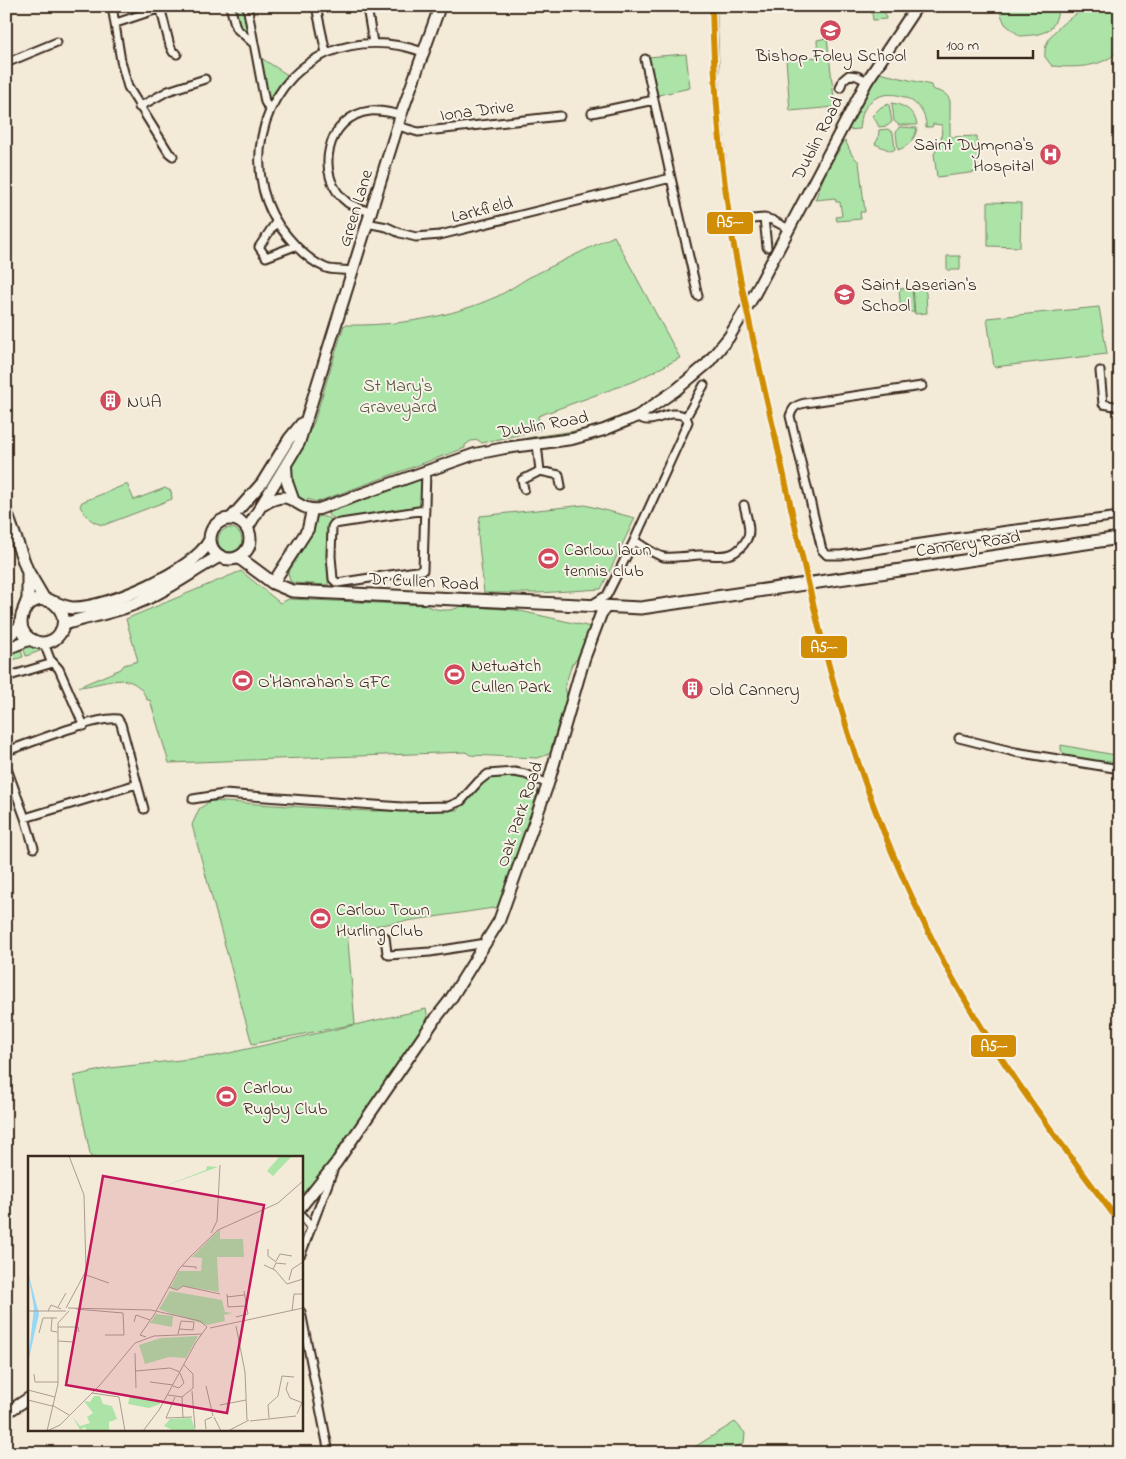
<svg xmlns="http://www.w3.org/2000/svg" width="1126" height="1459" font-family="'Indie Flower',sans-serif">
  <rect width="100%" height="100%" fill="#f4ead8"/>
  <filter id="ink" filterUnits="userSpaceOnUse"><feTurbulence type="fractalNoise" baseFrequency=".02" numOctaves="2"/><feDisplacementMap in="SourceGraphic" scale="10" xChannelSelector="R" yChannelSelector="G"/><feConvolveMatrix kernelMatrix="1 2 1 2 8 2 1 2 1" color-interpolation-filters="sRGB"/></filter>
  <g filter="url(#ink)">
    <path fill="#ace4a8" stroke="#748763" d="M232,6h12l5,28 -1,1 -9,-8z
      M871,6h13l2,13 -13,1z
      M1009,6h52c-4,7 -3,8 -6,15 -5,14 -22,14 -35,15l-15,-12 -5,-12z
      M1089,6h31v43c-16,19 -45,19 -68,17l-7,-9c-3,-24 27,-40 44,-51z
      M827,38l8,69 -45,4 -4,-52 32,-2 -1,-17z
      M686,54l4,34 -36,8 -7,-39z
      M258,56l33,21 -17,21 -7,-1z
      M879,73l52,12 1,4c8,3 15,3 18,12v36l27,-1 1,36 -41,5 -3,-23 7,-11 1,-18 -9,-1 -1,3h-6c1,-31 -47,-46 -62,-17 -3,6 -3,13 -4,19l-13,1z
      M892,103c13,2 23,9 25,22h-18l-5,-4z
      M889,104l3,18 -5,4 -8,1 -4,-8 -3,-3 9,-9z
      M899,127l18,1c-2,11 -8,18 -19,22l-2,-17z
      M888,129l5,4 2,16 -4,2 -16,-7 3,-5 1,-9z
      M845,140l7,15 7,7 6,50h-5l1,7 -24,2 -1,-4 6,-1 -2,-14h-4l-1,-4 -20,2 10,-26z
      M988,202l33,1 -1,44 -32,-1z
      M614,236l66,122 -43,22 -99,36 2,14 -58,13 -4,-3 -7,1 -6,4v3l-148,54 -9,-3 -2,3 -9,-4 -7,-12 1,-21 9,-14 14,-29 30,-97c52,1 106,-7 154,-29 10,-5 20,-12 30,-18 28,-14 57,-28 86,-42z
      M947,256h13v14h-13z
      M913,287h10l3,6 1,20 -12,1z
      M912,288l2,24h-13l-2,-23z
      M1099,307l8,47 -113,13 -7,-49z
      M595,428l-18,6 -90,13 45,-10z
      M418,479l5,2 -3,26 -2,1 -79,13 -11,-6v-2z
      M127,484l7,16 31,-12 6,3 1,8 -68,26c-11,-1 -19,-9 -24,-19l2,-4z
      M585,505l50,13 -34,71 -63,4h-54l-6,-58 2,-19z
      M321,516l10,3 -3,66 -34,-2 -4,-2 -2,-8 25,-41 3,-14z
      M218 540a12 12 0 1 1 24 0a12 12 0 1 1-24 0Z
      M241,571l39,32 9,-4 136,6c10,5 26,8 36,1l55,4 75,17 -12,30 -7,7 -7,22 2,10 -16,52 2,1 -1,3 -8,4 -7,2 -67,-3 -4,-3 -297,11 -19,-63h-3c-13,-34 -44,-14 -69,-13l43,-18 3,-4 14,-4 -12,-42z
      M33,645l6,3 1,3 -14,5 -3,-10z
      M20,647l3,10 -17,5v-8z
      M1061,745l54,10 -3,8 -4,1 -41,-7 -6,-7z
      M489,777h30l16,5 3,9 -38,116 -153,23 8,94 -103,20 -60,-219 7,-16 11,-8 158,10 90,-1z
      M426,1009l2,10 -90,136 -37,46v-43h-210l-17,-82 36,-8 106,-12z
      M735,1422l10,11 -1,10 -15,7v3h-44z"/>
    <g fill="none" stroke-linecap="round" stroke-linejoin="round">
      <defs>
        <path id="street" d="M112,6l9,55 7,26 41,66 4,3
          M160,6l10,40 3,6 4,2
          M230,6l6,22 18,16
          M247,6l18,96 5,8
          M316,6l10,47
          M369,6l-1,7 5,30
          M116,23l45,-15
          M645,59l26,119 27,118
          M6,63l51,-21
          M840,88l3,-8 6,-5 8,1 10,5
          M139,107l29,-16 37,-12
          M592,113l62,-13
          M398,126l20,6 142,-16
          M370,212c-7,-3 -15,-5 -22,-9 -35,-26 -22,-87 22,-92 11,-1 21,2 31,4
          M741,220l23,-2
          M276,222l-17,25 7,10 29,-11
          M366,223l21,4 13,6 16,4 24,-2 231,-57
          M767,247l-3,-29 8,2 17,9
          M352,271c-8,-2 -19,0 -26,-3 -15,-6 -28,-19 -38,-31 -50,-56 -32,-153 39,-184 31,-13 65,-12 96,-1
          M1100,371l3,33 17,3
          M922,386l-117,17c-9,2 -12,4 -15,13l32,134 5,5h14l167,-25 112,-14
          M686,417l18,-32
          M537,444l3,27
          M524,489l-2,-9 18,-9 19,4 2,11
          M425,510l-91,14 -2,3 -1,29 2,23 4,4 86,-13 3,-99
          M634,541c9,4 20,14 30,16 11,1 24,-1 35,-2 19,-1 35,7 48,-16 5,-8 -1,-24 -3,-34
          M591,605l16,-10 27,-54 54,-119 -2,-5c-19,-11 -33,12 -48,-1
          M44,643l6,16 9,10 25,57
          M6,677l47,-14
          M959,738l56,14 105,17
          M10,750c23,-8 87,-34 108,-31l3,5 23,85
          M6,766l19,52 9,30
          M193,799l31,-5 178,13 47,-1 12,-5 18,-20 9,-7 26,-2 11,2 23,10
          M25,818l112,-34
          M385,937l2,16 2,2 41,-3 56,-9
          M301,1215l10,12
          M301,1254l32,-83
          M301,1312l28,141"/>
        <path id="secondary" d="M286,466l1,16 6,17
          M263,505c32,-20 30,7 56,4l156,-55 30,-6 67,-9 32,-9 34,-14 38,-26 31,-26 22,-27 24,-40 114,-216 50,-75
          M231,518l31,-35 27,-44 13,-16
          M247,529l52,-86 102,-328 39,-109
          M273,583l35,-54 4,-19
          M6,639l15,-14
          M6,649l25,-10
          M436,1018l14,-18 49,-79 49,-137 36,-125 17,-45 5,-7
          M301,1207l35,-44 97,-141
          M6,1413l23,-15"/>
        <path id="primary" d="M6,512l21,58 17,29
          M210 539a20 20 0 1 1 40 0a20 20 0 1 1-40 0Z
          M238,557l35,26 19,8 349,17 479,-70
          M54,603c23,19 0,51 -24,36 -15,-10 -10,-34 7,-39 13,-3 24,8 37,8 34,0 120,-37 136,-68
          M24,609l4,-10v-28
          M64,624c25,-8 51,-11 75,-22 29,-12 53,-31 81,-46"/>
      </defs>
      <use href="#street" stroke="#3b2a1e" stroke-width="11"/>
      <use href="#secondary" stroke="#3b2a1e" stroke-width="14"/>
      <use href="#primary" stroke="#3b2a1e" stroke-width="15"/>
      <use href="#street" stroke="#f7f3e8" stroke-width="7"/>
      <use href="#secondary" stroke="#f7f3e8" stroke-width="10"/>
      <use href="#primary" stroke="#f7f3e8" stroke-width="11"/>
      <defs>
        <path id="rail" d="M715,6l4,95 8,83 14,98"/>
      </defs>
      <use href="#rail" stroke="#3b2a1e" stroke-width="4"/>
      <use href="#rail" stroke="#f7f3e8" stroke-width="2" stroke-dasharray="5.5" stroke-linecap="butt"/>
      <defs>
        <path id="rail-1" d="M712,6c2,79 8,157 21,235 12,67 28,133 43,199 19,85 37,171 61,255 25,88 59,174 101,256 50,97 116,184 182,272"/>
      </defs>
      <use href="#rail-1" stroke="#f7f3e8" stroke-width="10"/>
      <use href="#rail-1" stroke="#d18d06" stroke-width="6"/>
    </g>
  </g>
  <defs>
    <symbol id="school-disc" viewBox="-11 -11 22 22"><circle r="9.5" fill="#d1495b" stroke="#f7f3e8"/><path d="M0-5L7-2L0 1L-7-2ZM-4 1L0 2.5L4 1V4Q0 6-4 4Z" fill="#fff"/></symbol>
    <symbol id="hospital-disc" viewBox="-11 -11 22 22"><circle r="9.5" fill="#d1495b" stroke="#f7f3e8"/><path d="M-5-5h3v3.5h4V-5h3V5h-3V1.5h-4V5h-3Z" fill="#fff"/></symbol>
    <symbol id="building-disc" viewBox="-11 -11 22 22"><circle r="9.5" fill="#d1495b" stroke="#f7f3e8"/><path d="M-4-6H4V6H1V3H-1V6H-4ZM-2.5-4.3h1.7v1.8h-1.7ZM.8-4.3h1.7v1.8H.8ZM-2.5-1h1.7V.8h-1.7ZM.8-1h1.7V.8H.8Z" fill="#fff"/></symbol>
    <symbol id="stadium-disc" viewBox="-11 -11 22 22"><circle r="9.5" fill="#d1495b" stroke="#f7f3e8"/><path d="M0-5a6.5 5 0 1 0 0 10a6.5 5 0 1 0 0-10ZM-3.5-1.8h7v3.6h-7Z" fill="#fff"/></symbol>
  </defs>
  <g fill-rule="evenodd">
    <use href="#school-disc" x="818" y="18" width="25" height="25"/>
    <use href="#hospital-disc" x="1038" y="142" width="25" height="25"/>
    <use href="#school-disc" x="832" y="282" width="25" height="25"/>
    <use href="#building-disc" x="98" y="388" width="25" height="25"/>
    <use href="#stadium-disc" x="536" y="546" width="25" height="25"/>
    <use href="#stadium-disc" x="442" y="662" width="25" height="25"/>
    <use href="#stadium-disc" x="230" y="668" width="25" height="25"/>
    <use href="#building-disc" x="680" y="676" width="25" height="25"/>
    <use href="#stadium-disc" x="308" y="906" width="25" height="25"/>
    <use href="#stadium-disc" x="214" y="1084" width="25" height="25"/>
  </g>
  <g text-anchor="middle" stroke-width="4" stroke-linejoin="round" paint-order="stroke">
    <g font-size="18" fill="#3b2a1e" stroke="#f7f3e8" text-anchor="start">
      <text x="831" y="61" text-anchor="middle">Bishop Foley School</text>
      <text x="1034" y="150" text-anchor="end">Saint Dympna's<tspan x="1034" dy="21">Hospital</tspan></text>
      <text x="861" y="290">Saint Laserian's<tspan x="861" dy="21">School</tspan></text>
      <text x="127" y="407">NUA</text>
      <text x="564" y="555">Carlow lawn<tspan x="564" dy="21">tennis club</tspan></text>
      <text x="471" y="671">Netwatch<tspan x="471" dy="21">Cullen Park</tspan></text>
      <text x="258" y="687">O'Hanrahan's GFC</text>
      <text x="709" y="695">Old Cannery</text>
      <text x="336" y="915">Carlow Town<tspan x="336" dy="21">Hurling Club</tspan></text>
      <text x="243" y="1093">Carlow<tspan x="243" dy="21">Rugby Club</tspan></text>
    </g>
    <g font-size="18" fill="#3b2a1e" stroke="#f7f3e8">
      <text transform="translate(477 110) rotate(-7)" y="6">Iona Drive</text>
      <text transform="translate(817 138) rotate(-63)" y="6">Dublin Road</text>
      <text transform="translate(355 208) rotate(-73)" y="6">Green Lane</text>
      <text transform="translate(482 209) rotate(-14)" y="6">Larkfield</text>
      <text transform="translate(543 424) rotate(-10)" y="6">Dublin Road</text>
      <text transform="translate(968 543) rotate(-8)" y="6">Cannery Road</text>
      <text transform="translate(424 581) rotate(3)" y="6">Dr Cullen Road</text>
      <text transform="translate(519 814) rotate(-71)" y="6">Oak Park Road</text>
    </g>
    <g font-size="18" fill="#575840" stroke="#f7f3e8">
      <text x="398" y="391">St Mary's<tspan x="398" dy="21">Graveyard</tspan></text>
    </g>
  </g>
  <g transform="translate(28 1156)">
    <rect width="275" height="275" fill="#f4ead8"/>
    <path d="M252,0h12l-19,20 -6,-5zM179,10l11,1 -61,22 49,-19zM192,73v10h23l1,18h-27l2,35 -37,-6 -5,4 -7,-2 9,-17h22l1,-13 -10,-1zM142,135l52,9 3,12 8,1 -9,2 1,6 -18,4 -38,-12 -10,-4zM128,158l17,2 -1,11 -22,-4zM170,180l-12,22 -17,-1 -24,7 -6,-19 22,-7zM66,240h6l3,8 9,2 5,13 -8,3v9h-22l-2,-4 -5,3 -7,-13 7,9 10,-3 -3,-6 6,-4 -9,-12 6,1zM102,240l30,6v2l-11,4 -21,-4zM163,262l5,13h-22l-10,-5 6,-7z" fill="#ace4a8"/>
    <path d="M0,116l11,42 -11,48 6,-54z" fill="#94d7f6"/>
    <path fill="none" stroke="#aa9d8e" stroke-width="1" d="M183,77l6,-12 3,-56M240,93v7l8,6M163,100l27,-26 60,-27 25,-22M248,105l4,-7 12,2M236,109l11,5 12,14 16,-5M154,110l14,1v2M245,113l3,-6 10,1M58,119l23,8M261,124l3,-11 11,-7M141,131l8,3 6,-4 37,8M199,138l1,13 17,-1M199,141l17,-2M30,151l8,-14M38,152l20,-37 -2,-76 -15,-39M40,152l83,2 49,11 7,6M48,153l47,4 1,22h-19M0,155h38M20,155l3,-6 10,4M128,155l23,-42 12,-13M264,155l2,-17h9M208,161l12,-3 -4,-23M24,162l-1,13 6,1M106,166l2,-7 14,5M208,170l9,46 2,48M30,171h20l1,5M182,172l93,-20M11,177l4,-15h14M150,178l3,-13 13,1 -1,8 -14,-1M118,181l-6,-2 16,-23M30,185l15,1M107,197l1,35M108,215l34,-3 10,4M6,218l1,8h23M122,226l23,3M260,226l-2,7 4,9 13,5M145,230l6,2 5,-5 -4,-10M178,230l7,30M0,234l27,7M164,235l3,37M64,237l27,4 6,34M140,239l14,2 11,-9v-14l-9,-9M147,241l-9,21 26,-1M154,241l1,21M114,242l21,4M0,244l24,6M24,249l17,10M192,249l26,-5M269,258l6,-14M186,261l7,14M241,262l-1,-13 10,-9 4,-20 12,1M222,265l46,-5M178,273l-1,-9 7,-3M19,275l13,-6 40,-40 35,-42 19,-7 48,-2M19,275l11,-47v-61l11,-12M115,275l16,-21 37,-68 11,-15M200,275l21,-11"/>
    <path fill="#c2185b" fill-opacity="0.15" stroke="#c2185b" stroke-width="2.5" d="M75,20l161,29 -37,208 -161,-28z"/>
    <rect width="275" height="275" fill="none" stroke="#3b2a1e" stroke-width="2.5"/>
  </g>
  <g stroke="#f7f3e8" stroke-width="2">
    <rect x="706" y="211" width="48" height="24" rx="5" fill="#d18d06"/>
    <rect x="800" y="635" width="48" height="24" rx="5" fill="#d18d06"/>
    <rect x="970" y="1034" width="47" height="24" rx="5" fill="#d18d06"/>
  </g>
  <g font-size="14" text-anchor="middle" font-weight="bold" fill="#fff">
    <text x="730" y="227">A5--</text>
    <text x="824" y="652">A5--</text>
    <text x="994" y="1051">A5--</text>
  </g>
  <rect width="1126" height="1459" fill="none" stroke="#f7f3e8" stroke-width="25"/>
  <rect x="12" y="12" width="1101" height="1434" fill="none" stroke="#3b2a1e" stroke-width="2" filter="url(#ink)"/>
  <path d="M938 50v8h95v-8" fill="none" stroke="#3b2a1e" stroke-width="2.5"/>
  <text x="946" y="50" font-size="15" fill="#3b2a1e" stroke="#f7f3e8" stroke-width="4" paint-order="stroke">100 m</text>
</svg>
